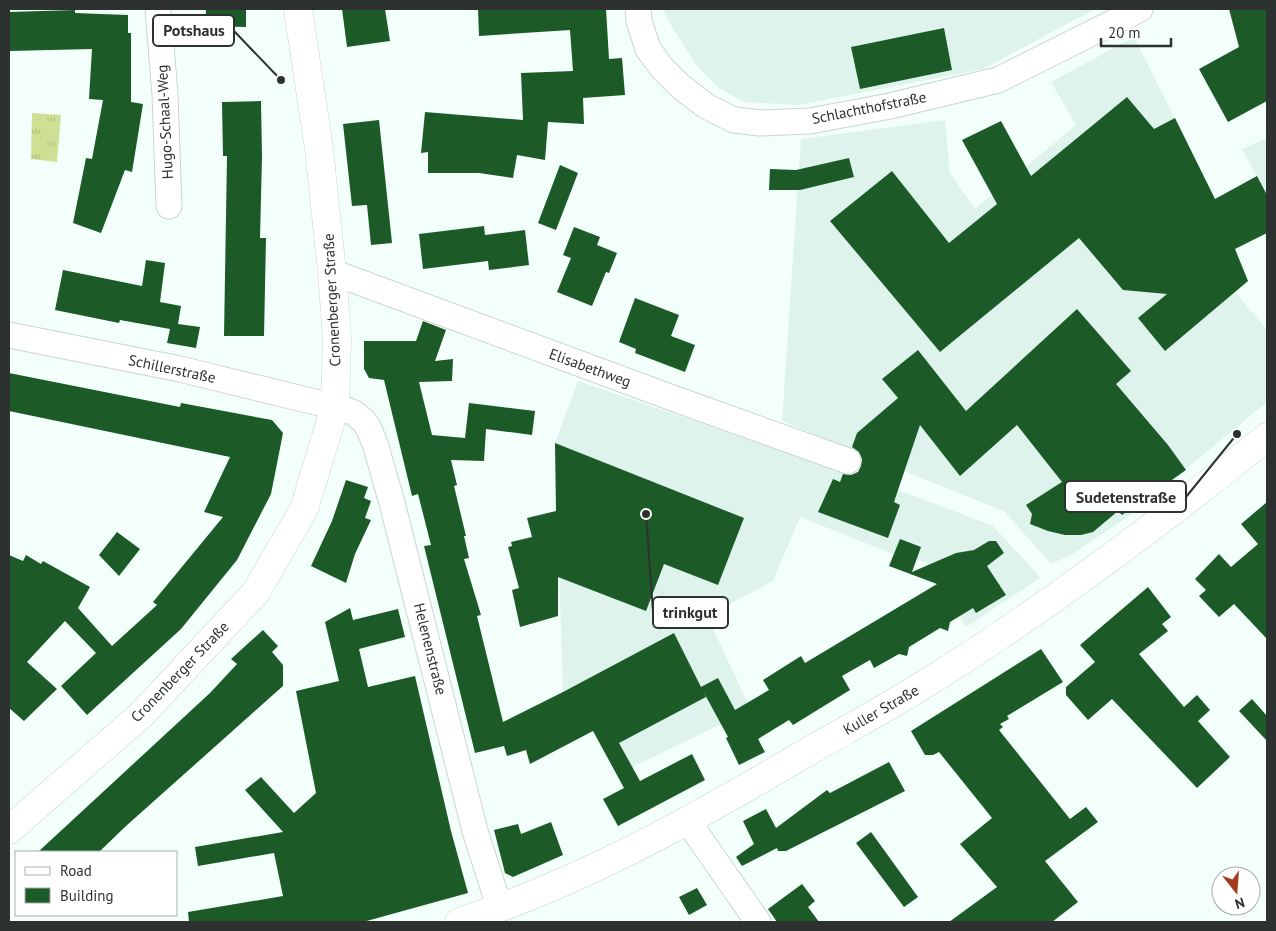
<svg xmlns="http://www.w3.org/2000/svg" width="1276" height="931" font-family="'PT Sans',sans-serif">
  <defs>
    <pattern id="grass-tufts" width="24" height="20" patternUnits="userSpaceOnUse" patternTransform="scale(1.25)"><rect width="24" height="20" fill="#cee093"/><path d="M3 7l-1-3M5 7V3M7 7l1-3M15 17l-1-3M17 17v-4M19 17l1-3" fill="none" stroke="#b1c17f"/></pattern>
  </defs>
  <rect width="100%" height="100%" fill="#f3fffb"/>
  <path fill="#def3ec" d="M662,9h433l-112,60 -185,36 -55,-3 -25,-15 -21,-21 -24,-37z
    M1134,37l81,162 33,82 -13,11 32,38v72l-138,114 -58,39 -20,9 -46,-52 -223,-91 19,-282 144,-19 5,53 25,36 101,-84 -25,-43z
    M1267,138v57l-25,-46z
    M578,381l342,117 73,28 40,43 7,9 -74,49 -41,-65 -27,-6 -98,-39 -27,64 -66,35 44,94 -119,57 -46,-87 -23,12 -8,-249z"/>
  <path fill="url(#grass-tufts)" d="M32,113l29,2 -4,47 -26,-3z"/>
  <path fill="#1c5b28" d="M206,9h40v18l-41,-1z
    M342,9h43l5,32 -43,6z
    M478,9h128l3,50 13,-1 3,37 -42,3 1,26 -36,-2 -3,38 -28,-5 -4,23 -34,-5h-51v-21l-7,1 4,-41 98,8 -2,-47 52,-2 -3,-41 -91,6z
    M1229,9h38v92l-39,21 -29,-53 40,-22z
    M75,10v3l53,2v18h3v69l12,2 -11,68 -7,-2 -24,63 -28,-10 13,-65 6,1 11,-59 -14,-1 3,-50 -83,2v-39z
    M944,28l8,42 -92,19 -9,-42z
    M1127,97l27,32 21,-11 40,81 42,-23 10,19v38l-32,16 13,32 -83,70 -27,-33 29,-24 -44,-4 -44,-52 -139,114 -110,-131 62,-50 57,72 48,-39 -35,-64 39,-19 30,55z
    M261,101l1,56 -2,81h6l-2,98h-40l3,-180h-4l-1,-54z
    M379,120l13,123 -21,2 -4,-40 -15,1 -9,-82z
    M849,158l5,19 -54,13h-31l1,-21 26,1z
    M560,165l18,8 -22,57 -18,-7z
    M484,226l1,9 40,-5 4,35 -40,5 -1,-9 -65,8 -4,-35z
    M574,227l26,10 -3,8 20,8 -8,20 -3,-1 -14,34 -35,-14 14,-34 -8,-3z
    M146,260l19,3 -5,39 21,4 -3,18 22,3 -4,21 -29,-5 3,-14 -50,-9 -1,3 -64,-13 8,-40 79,16z
    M635,298l44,17 -8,21 24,9 -10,27 -50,-19 1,-4 -17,-7z
    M1077,309l54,62 -15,13 52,61 18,25 -64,45 -4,-4 -25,21 -12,3h-16l-17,-4 -18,-7 2,-10 -6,-9 36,-23 -45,-57 -57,51 -40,-51 -26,77 6,3 -12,33 -70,-26 15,-33 7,3 3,-8 8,1 7,-3 3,-6 1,-7 -3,-7 -7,-5 5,-14 41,-35 -16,-19 36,-29 48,61z
    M423,321l23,9 -11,31 18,-2 -1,22 -33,1 13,53 33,3 4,-35 66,8 -3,24 -46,-6 -2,32 -33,-1 6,25 -3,1 12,50h-2l5,22 -5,1 17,56 -4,1 26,106 60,-30 111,-59 27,54 17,-9 17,32 34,-20 -6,-10 38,-24 4,7 132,-79 -48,-18 11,-27 21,8 -9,25 44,-19 18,-3 15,-9h7l8,12 -17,13 19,29 -30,18 -3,-5 -23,14 -2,9 -8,-3 -31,19 -2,9 -8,-2 -25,14 -4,-8 -28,16 8,14 -57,35 -4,-5 -31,19 7,13 -26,13 -13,-27 2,-1 -25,-46 3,6 -87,46 21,38 52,-27 13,26 -87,46 -15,-27 21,-11 -31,-57 -63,33 -4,-14 -19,6 -3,-10 -29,7 -51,-207 7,-1 -13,-51 -6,2 -28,-116 -15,-2 -5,-9v-28h52z
    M9,373l171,34 1,-4 91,17 11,13 -12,61 -34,66 -56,69 -94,86 -26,-29 35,-33 -31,-32 -38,41 30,27 -33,32 -15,-13v-153l14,6 3,-6 15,9 2,-3 47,26 -12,21 34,38 45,-41 -4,-3 70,-85 -19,-5 26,-55 -221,-46z
    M555,443l189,75 -26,67 -54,-21 -18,47 -88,-34v39l-38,11 -8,-37 7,-2 -11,-41 4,-1 -1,-4 21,-5 -5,-19 29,-7z
    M346,480l22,7 -4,11 7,3 -6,17 6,2 -16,34 -9,29 -35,-17 21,-45z
    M1267,502v137l-33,-35 -15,13 -20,-21 7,-6 -11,-11 24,-25 12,13 27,-23 -17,-20z
    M117,532l23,17 -21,27 -20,-21z
    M1148,587l23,30 -9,7 6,7 -29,23 45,53 13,-12 13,15 -12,11 32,36 -33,31 -85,-89 -24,21 -22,-25v-8l29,-25 -15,-17z
    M350,608l3,12 45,-11 7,28 -46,12 9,38 47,-11 36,155 17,62 -105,29h-174l-1,-10 95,-16 -9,-43 -76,13 -3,-19 88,-15 -38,-42 16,-13 33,36 22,-20 -20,-102 43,-10 -14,-59z
    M263,630l15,16 -6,6 11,13v21l-157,140 -27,26h-61l172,-159 27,-29 -6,-5z
    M1041,649l22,33 -56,34 2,3 -9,5 3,3 -4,3 71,89 16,-12 12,15 -53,39 33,41 -26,20h-103l48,-35 -37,-43 32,-26 -53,-66 -6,3h-8l-14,-24z
    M1252,699l15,17v25l-28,-30z
    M889,762l16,29 -119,60h-8l-1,-3 -35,18 -6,-9 18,-13 -11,-23 23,-12 10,19 51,-38 3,3z
    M551,822l12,33 -50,22 -8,-4 -11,-43 24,-6 3,10z
    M871,832l47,65 -14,10 -48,-64z
    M802,884l13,17 -7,6 11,15h-42l-9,-13z
    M697,888l10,17 -18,10 -10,-18z"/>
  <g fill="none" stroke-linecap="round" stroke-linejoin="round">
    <defs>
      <path id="street" d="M158,9l7,86 4,111
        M638,9l1,12 9,28 14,19 18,18 26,20 28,14 26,3 50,-2 80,-15 108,-26 142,-71
        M332,272l346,128 170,61
        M9,335l171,34 127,31 37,9 10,4 10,8 6,10 6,16 16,56 83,328 25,78
        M687,820l71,102"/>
      <path id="secondary" d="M9,830l133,-116 114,-122 48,-83 31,-102 2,-69 -5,-66 -13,-123 -21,-140"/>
      <path id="primary" d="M459,922c117,-38 228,-99 333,-161 46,-27 92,-51 136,-79 119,-74 231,-158 339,-245"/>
    </defs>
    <use href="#street" stroke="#c9d5d1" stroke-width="27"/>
    <use href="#secondary" stroke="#c9d5d1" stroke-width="29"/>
    <use href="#primary" stroke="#c9d5d1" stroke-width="29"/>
    <use href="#street" stroke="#fff" stroke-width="25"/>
    <use href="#secondary" stroke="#fff" stroke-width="28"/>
    <use href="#primary" stroke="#fff" stroke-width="28"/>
  </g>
  <g text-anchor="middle" stroke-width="5" stroke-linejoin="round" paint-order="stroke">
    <g font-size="15" fill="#2d3230" stroke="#fff">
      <text transform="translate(869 108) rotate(-11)" y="5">Schlachthofstraße</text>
      <text transform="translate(165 122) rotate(-93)" y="5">Hugo-Schaal-Weg</text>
      <text transform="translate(332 300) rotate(-93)" y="5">Cronenberger Straße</text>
      <text transform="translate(590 368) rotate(20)" y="5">Elisabethweg</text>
      <text transform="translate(172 369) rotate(12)" y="5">Schillerstraße</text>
      <text transform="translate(430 649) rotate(76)" y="5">Helenenstraße</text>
      <text transform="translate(180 672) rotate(-46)" y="5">Cronenberger Straße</text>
      <text transform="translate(881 710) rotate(-30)" y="5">Kuller Straße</text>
    </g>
  </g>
  <path fill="none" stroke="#2d3230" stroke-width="2" d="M281 80L234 31M1237 434L1186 497M646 514L653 612"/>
  <g fill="#2d3230" stroke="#fff" stroke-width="2">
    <circle cx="281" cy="80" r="5"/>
    <circle cx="1237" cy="434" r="5"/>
    <circle cx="646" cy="514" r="5"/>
  </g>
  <g fill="#fff" stroke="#2d3230" stroke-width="2">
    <rect x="153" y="15" width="81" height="31" rx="5"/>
    <rect x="1065" y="481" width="121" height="31" rx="5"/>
    <rect x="653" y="597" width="75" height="31" rx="5"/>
  </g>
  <g font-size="16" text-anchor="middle" font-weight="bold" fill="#2d3230">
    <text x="194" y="36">Potshaus</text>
    <text x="1126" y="503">Sudetenstraße</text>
    <text x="690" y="618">trinkgut</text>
  </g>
  <rect width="1276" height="931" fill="none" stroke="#2d3230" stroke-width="20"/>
  <rect x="15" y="851" width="162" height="65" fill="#ffffff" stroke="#abadac"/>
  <rect x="25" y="867" width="25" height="8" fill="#ffffff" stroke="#abadac"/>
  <text x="60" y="876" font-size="15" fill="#2d3230">Road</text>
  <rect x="25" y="888" width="25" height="15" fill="#1c5b28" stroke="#abadac"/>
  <text x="60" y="901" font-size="15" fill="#2d3230">Building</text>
  <g transform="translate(1236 891) rotate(163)"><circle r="24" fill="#ffffff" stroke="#abadac"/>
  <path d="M0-4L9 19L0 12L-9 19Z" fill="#a33b1f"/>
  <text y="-8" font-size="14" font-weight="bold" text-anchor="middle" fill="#2d3230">N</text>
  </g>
  <path d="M1101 38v8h70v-8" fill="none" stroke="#2d3230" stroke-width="2.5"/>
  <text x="1108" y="38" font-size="15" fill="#2d3230" stroke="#ffffff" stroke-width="4" paint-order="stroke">20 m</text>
</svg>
